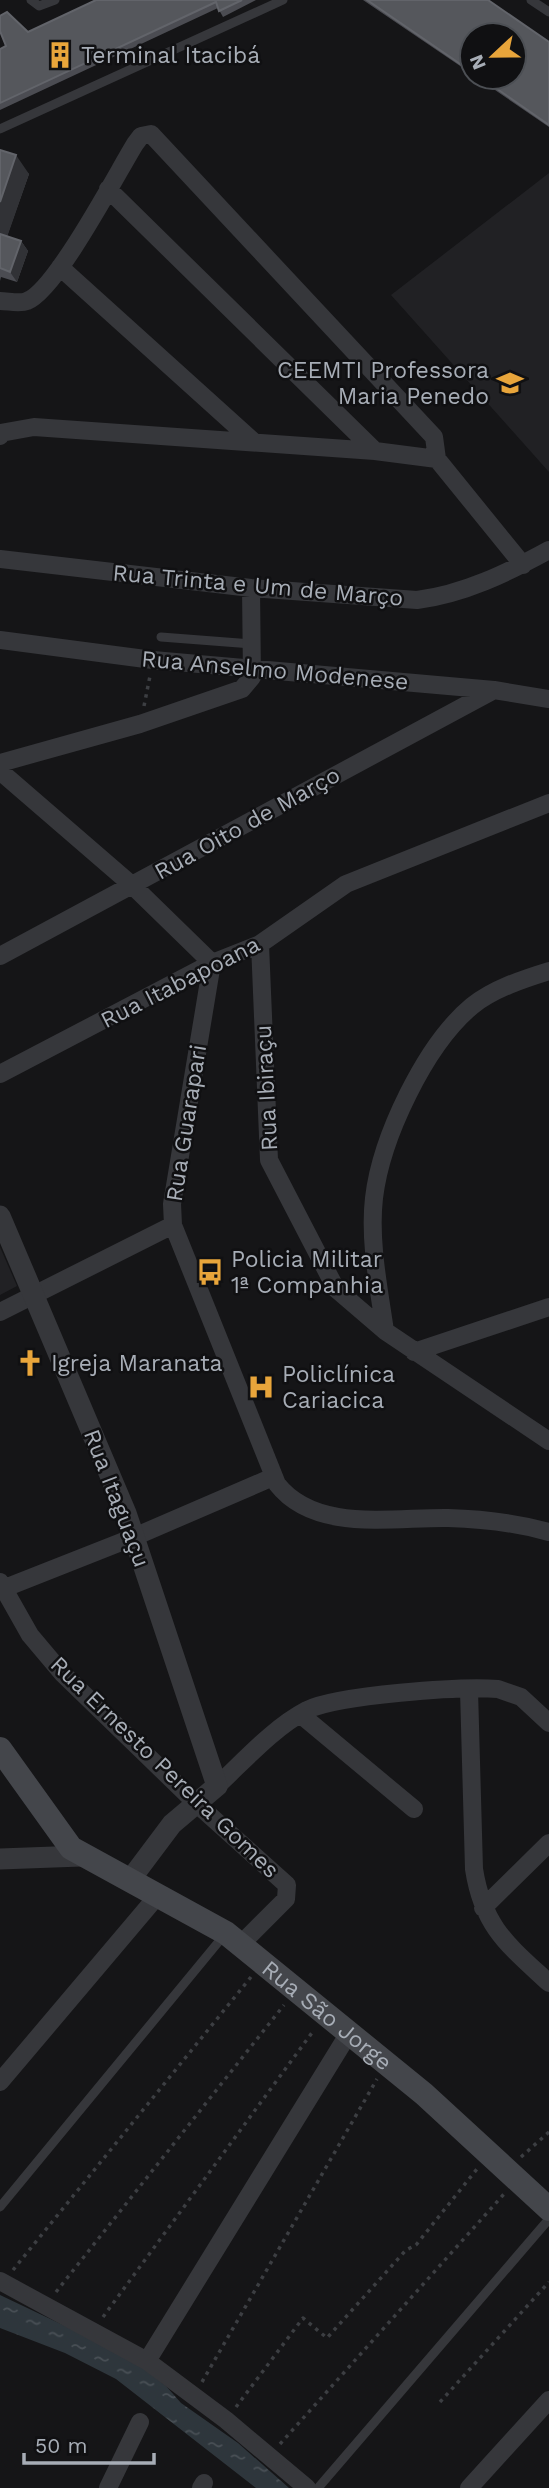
<svg xmlns="http://www.w3.org/2000/svg" width="549" height="2488" font-family="'Work Sans',sans-serif">
  <defs>
    <pattern id="water-ripples" width="26" height="14" patternUnits="userSpaceOnUse" patternTransform="scale(1.75)"><rect width="26" height="14" fill="#2e363c"/><path d="M2 4q2-2 4 0t4 0M15 11q2-2 4 0t4 0" fill="none" stroke="#495056"/></pattern>
  </defs>
  <rect width="100%" height="100%" fill="#151517"/>
  <path fill="#212124" d="M549,173v299l-158,-177z
    M0,1247l17,39 -17,9z"/>
  <path fill="url(#water-ripples)" d="M0,2295l128,61 38,30 15,17 57,40 51,45h-33l-140,-109 -51,-26 -65,-25z"/>
  <g fill="none" stroke-linecap="round" stroke-linejoin="round">
    <path stroke="#3c3e42" stroke-width="3.5" stroke-dasharray="3.5 5" stroke-linecap="butt" d="M144,706l6,-30
      M521,2157l28,-25
      M13,2270l238,-293
      M56,2292l228,-287
      M103,2317l211,-287
      M202,2382l175,-303
      M440,2402l109,-120
      M236,2407l67,-89 24,20 79,-88 10,-5 61,-76
      M280,2444l224,-250"/>
    <path stroke="#36373b" stroke-width="9" d="M31,0l8,6 16,-6
      M531,0l18,12
      M0,129l283,-129
      M161,637l91,7
      M0,2207l225,-273
      M318,2488l231,-269"/>
    <path stroke="#36373b" stroke-width="18" d="M108,189l267,262
      M60,267l194,175
      M0,301c8,0 20,3 27,0 29,-11 89,-126 108,-157l6,-8 10,-2 283,303 3,22 86,106
      M0,436l1,-3 33,-6 341,24 62,8
      M0,559l251,29 166,12c47,-6 90,-27 132,-50
      M0,640l153,20 341,30 55,9
      M0,763l140,-39 102,-35 10,-12 -1,-89
      M0,771l133,115 79,77 -40,241 1,21 104,259c38,49 116,33 171,34 33,1 69,5 101,14
      M260,944l9,216 67,129 49,42 164,110
      M0,956l494,-266
      M0,1074l212,-111 48,-19 86,-60 203,-81
      M0,1312l173,-87
      M385,1331c-6,-42 -16,-90 -11,-133 7,-60 51,-153 98,-192 21,-17 51,-27 77,-35
      M414,1352l135,-45
      M0,1582l30,53 32,38 135,131 90,81 -1,14 -45,45
      M0,1590l134,-53 139,-60
      M469,1690l5,179c9,58 34,76 75,114
      M300,1714l114,95
      M217,1786c28,-26 56,-58 90,-76 31,-15 154,-24 191,-21l23,8 28,26
      M483,1908l66,-65
      M0,2082l159,-188
      M0,2281l147,80 79,59 81,68
      M147,2361l202,-328
      M108,2488l32,-66
      M201,2488l3,-5
      M469,2488l80,-88"/>
    <path stroke="#36373b" stroke-width="21" d="M0,1216l126,297 91,273 -45,38 -42,56
      M0,1859l81,-3"/>
    <path stroke="#44464b" stroke-width="24" id="s1" d="M0,1749l71,99 155,85 198,161 125,115"/>
  </g>
  <path fill="#4b4c52" d="M96,0h160l-33,17 -5,-9 -218,102v-61l28,-17z
    M363,0h125l61,42v85l-73,-50h38l-42,-42v39z
    M0,150l29,24 -22,62 14,5 7,10 -11,31 -16,-5 -1,4z"/>
  <path fill="#313236" d="M16,155l13,19 -24,69 -5,-7v-34z
    M21,241l7,10 -11,31 -7,-10z"/>
  <path fill="#55575c" stroke="#62646a" stroke-width="2" d="M96,0h146l-23,11 -3,-9 -216,101v-54l6,-3 -6,-15v-15l7,-4 21,20z
    M367,0h121l61,42v83l-69,-48h34v-42h-42v37z
    M0,150l16,5 -16,47z
    M0,234l21,7 -11,31 -10,-4z"/>
  <defs>
    <symbol id="building-bare" viewBox="-9 -9 18 18"><path d="M-4-6H4V6H1V3H-1V6H-4ZM-2.5-4.3h1.7v1.8h-1.7ZM.8-4.3h1.7v1.8H.8ZM-2.5-1h1.7V.8h-1.7ZM.8-1h1.7V.8H.8Z" fill="#e8a53b" stroke="#101012" stroke-width="2.5" paint-order="stroke"/></symbol>
    <symbol id="school-bare" viewBox="-9 -9 18 18"><path d="M0-5L7-2L0 1L-7-2ZM-4 1L0 2.5L4 1V4Q0 6-4 4Z" fill="#e8a53b" stroke="#101012" stroke-width="2.5" paint-order="stroke"/></symbol>
    <symbol id="bus-bare" viewBox="-9 -9 18 18"><path d="M-5-6H5V4H4V6H2V4H-2V6H-4V4H-5ZM-3.5-4V0h7V-4ZM-3.5 1.2v1.5H-2V1.2ZM2 1.2v1.5H3.5V1.2Z" fill="#e8a53b" stroke="#101012" stroke-width="2.5" paint-order="stroke"/></symbol>
    <symbol id="church-bare" viewBox="-9 -9 18 18"><path d="M-1.2-6h2.4v3.5h3.3v2.4h-3.3V6h-2.4V-.1h-3.3v-2.4h3.3Z" fill="#e8a53b" stroke="#101012" stroke-width="2.5" paint-order="stroke"/></symbol>
    <symbol id="hospital-bare" viewBox="-9 -9 18 18"><path d="M-5-5h3v3.5h4V-5h3V5h-3V1.5h-4V5h-3Z" fill="#e8a53b" stroke="#101012" stroke-width="2.5" paint-order="stroke"/></symbol>
  </defs>
  <g fill-rule="evenodd">
    <use href="#building-bare" x="41" y="36" width="38" height="38"/>
    <use href="#school-bare" x="491" y="364" width="38" height="38"/>
    <use href="#bus-bare" x="191" y="1253" width="38" height="38"/>
    <use href="#church-bare" x="11" y="1344" width="38" height="38"/>
    <use href="#hospital-bare" x="242" y="1368" width="38" height="38"/>
  </g>
  <g text-anchor="middle" stroke-width="5" stroke-linejoin="round" paint-order="stroke">
    <g font-size="23" fill="#a7adb6" stroke="#101012" text-anchor="start">
      <text x="81" y="63">Terminal Itacibá</text>
      <text x="489" y="378" text-anchor="end">CEEMTI Professora<tspan x="489" dy="26">Maria Penedo</tspan></text>
      <text x="231" y="1267">Policia Militar<tspan x="231" dy="26">1ª Companhia</tspan></text>
      <text x="51" y="1371">Igreja Maranata</text>
      <text x="282" y="1382">Policlínica<tspan x="282" dy="26">Cariacica</tspan></text>
    </g>
    <g font-size="23" fill="#a7adb6" stroke="#101012">
      <text transform="translate(258 585) rotate(5)" y="8">Rua Trinta e Um de Março</text>
      <text transform="translate(275 670) rotate(5)" y="8">Rua Anselmo Modenese</text>
      <text transform="translate(247 823) rotate(-29)" y="8">Rua Oito de Março</text>
      <text transform="translate(180 982) rotate(-27)" y="8">Rua Itabapoana</text>
      <text transform="translate(266 1088) rotate(-93)" y="8">Rua Ibiraçu</text>
      <text transform="translate(186 1123) rotate(-81)" y="8">Rua Guarapari</text>
      <text transform="translate(117 1498) rotate(69)" y="8">Rua Itaguaçu</text>
      <text transform="translate(165 1767) rotate(44)" y="8">Rua Ernesto Pereira Gomes</text>
      <text dy="8" stroke="none"><textPath href="#s1" startOffset="429">Rua São Jorge</textPath></text>
    </g>
  </g>
  <g transform="translate(493 56) rotate(248)"><circle r="33" fill="#101012" stroke="#4c4f54" stroke-width="2"/>
  <path d="M0-5L12 26L0 18L-12 26Z" fill="#e8a53b"/>
  <text y="-10" font-size="19" font-weight="bold" text-anchor="middle" fill="#a7adb6">N</text>
  </g>
  <path d="M24 2453v10h130v-10" fill="none" stroke="#a7adb6" stroke-width="3.5"/>
  <text x="35" y="2453" font-size="21" fill="#a7adb6" stroke="#101012" stroke-width="5" paint-order="stroke">50 m</text>
</svg>
